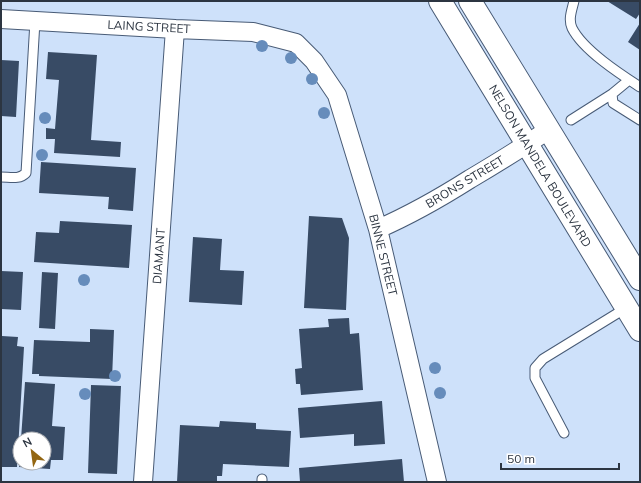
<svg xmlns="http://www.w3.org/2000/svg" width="641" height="483" font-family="Mulish,sans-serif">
  <rect width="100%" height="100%" fill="#cee1fa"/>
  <path fill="#384b65" d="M607,1h33v12l-4,6z
    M640,23v27l-12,-8z
    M48,52l49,3 -6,85 30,2 -1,15 -66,-4 1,-14h-9v-11l9,1 4,-49 -13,-1z
    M1,60l18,1 -3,56 -15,-1z
    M41,162l95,6 -3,43 -25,-2 1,-12 -70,-4z
    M309,216l33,2 7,20 -3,72 -42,-2z
    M60,221l72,4 -3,43 -95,-6 2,-30 23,1z
    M193,237l29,2 -2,31 24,1 -2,34 -53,-3z
    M1,271l22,1 -2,38 -20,-1z
    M42,272l16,1 -3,56 -16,-1z
    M349,318l1,16 9,-1 4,57 -62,5 -1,-11h-4l-1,-15 7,-1 -3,-39 30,-2 -1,-8z
    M90,329l24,1 -2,49 -73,-3v-2h-7l2,-34 56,2z
    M2,336l16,1 -1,9 7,1 -7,120h-16z
    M25,382l30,2 -3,42 13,1 -2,33h-12l-1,9 -31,-2 1,-4h24v-24h-23z
    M91,385l30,1 -4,88 -29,-1z
    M382,401l3,43 -31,2v-12l-54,4 -2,-30z
    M220,421l36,2v6l35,2 -2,36 -66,-3 -1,12h-5v6h-40l3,-57 39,2z
    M402,459l2,23h-104l-1,-14z"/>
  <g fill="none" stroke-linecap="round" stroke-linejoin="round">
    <defs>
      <path id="service" d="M574,1c-2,9 -6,18 -2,27 11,22 48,46 68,59
        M612,94l1,9 27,17
        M571,120l41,-26 17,-14
        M1,177c9,0 18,3 25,-4l9,-152
        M564,433l-29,-55v-10l8,-9 83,-51
        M262,482v-3"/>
      <path id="minor" d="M1,19l174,10 78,3 43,11 18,18 23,34 41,134 59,253
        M378,229c32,-14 62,-31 92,-50 27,-16 53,-32 78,-49
        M143,482l32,-453"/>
      <path id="tertiary" d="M440,1l200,329
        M470,1l170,278"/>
    </defs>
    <use href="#service" stroke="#485b76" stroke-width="11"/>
    <use href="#minor" stroke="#485b76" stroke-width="20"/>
    <use href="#tertiary" stroke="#485b76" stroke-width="24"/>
    <use href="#service" stroke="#fff" stroke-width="9"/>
    <use href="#minor" stroke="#fff" stroke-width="18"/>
    <use href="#tertiary" stroke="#fff" stroke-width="22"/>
  </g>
  <g fill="#668cbb">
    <circle cx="262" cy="46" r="6"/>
    <circle cx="291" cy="58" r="6"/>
    <circle cx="312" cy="79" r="6"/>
    <circle cx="324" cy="113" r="6"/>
    <circle cx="45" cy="118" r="6"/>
    <circle cx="42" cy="155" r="6"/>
    <circle cx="84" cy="280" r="6"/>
    <circle cx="435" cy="368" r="6"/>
    <circle cx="115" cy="376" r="6"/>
    <circle cx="440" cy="393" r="6"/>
    <circle cx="85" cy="394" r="6"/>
  </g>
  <g text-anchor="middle" stroke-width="4" stroke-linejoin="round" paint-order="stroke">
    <g font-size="12" fill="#2c3541" stroke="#fff">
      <text transform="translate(149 27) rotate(3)" y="4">LAING STREET</text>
      <text transform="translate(540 166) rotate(59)" y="4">NELSON MANDELA BOULEVARD</text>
      <text transform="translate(465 182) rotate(-31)" y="4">BRONS STREET</text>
      <text transform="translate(383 255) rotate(76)" y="4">BINNE STREET</text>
      <text transform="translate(159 256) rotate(-86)" y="4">DIAMANT</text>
    </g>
  </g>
  <rect width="641" height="483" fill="none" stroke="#2c3541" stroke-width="4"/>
  <g transform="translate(32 451) rotate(331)"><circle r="19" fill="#ffffff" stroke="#abaeb3"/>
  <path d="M0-3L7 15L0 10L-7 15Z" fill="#936612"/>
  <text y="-6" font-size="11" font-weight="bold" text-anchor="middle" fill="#2c3541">N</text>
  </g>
  <path d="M501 463v6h118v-6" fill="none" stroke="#2c3541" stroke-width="2"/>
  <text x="507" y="463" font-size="12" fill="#2c3541" stroke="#ffffff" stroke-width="3" paint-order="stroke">50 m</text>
</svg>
